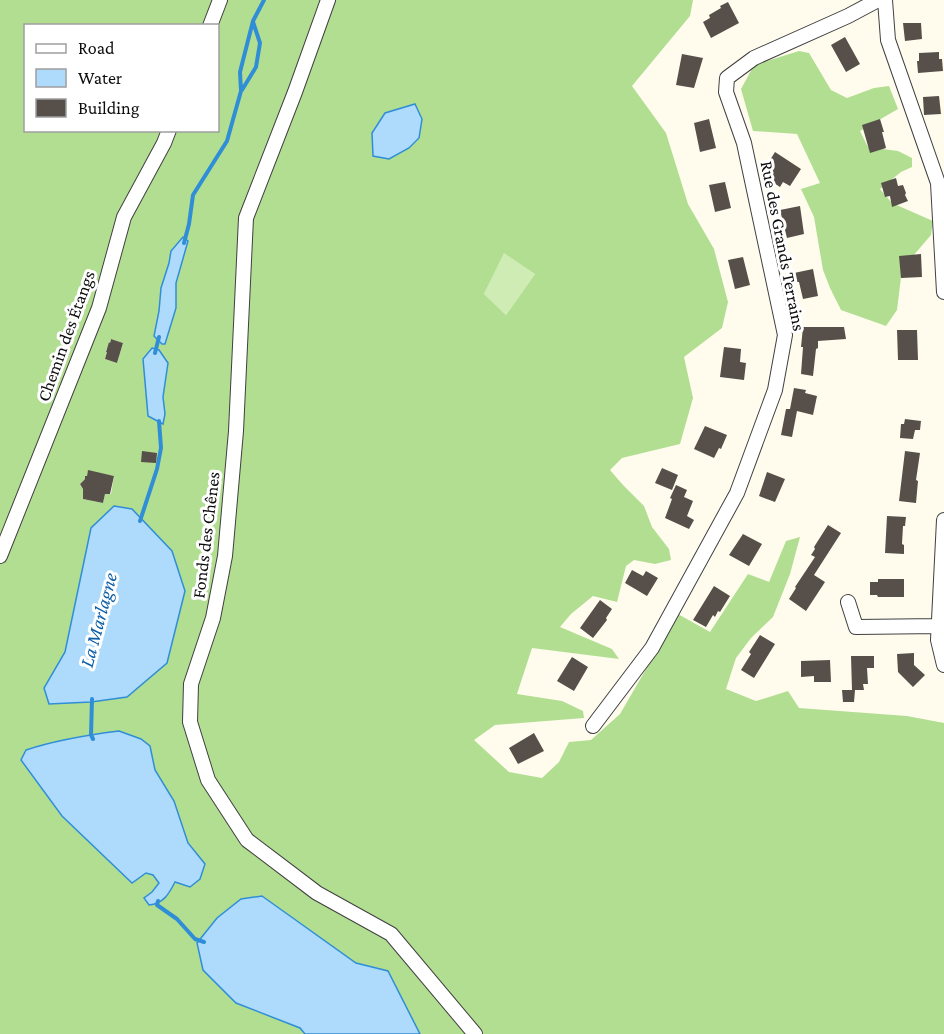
<svg xmlns="http://www.w3.org/2000/svg" width="944" height="1034" font-family="'Crimson Pro',serif">
  <rect width="100%" height="100%" fill="#fffcee"/>
  <path fill="#cfecb4" d="M504,252l31,22 -29,41 -22,-21z"/>
  <path fill="#b2de92" fill-rule="evenodd" d="M0,0h693l-3,16 -58,70 34,47 22,71 26,45 14,53 -6,26 -38,29 9,41 -13,46 -58,14 -12,12 13,15 21,21 8,21 17,22 2,11 -16,4 -21,-4 -8,6 -9,36 -24,-6 -22,18 -11,13 52,22 7,10 -87,-11 -15,46 45,7 21,10 1,7 -89,7 -21,15 35,32 33,6 17,-16 10,-20 22,-2 29,-26 58,-100 32,18 38,-58 21,8 17,-41 14,-4 -10,37 -17,43 -22,21 -15,20 -10,31 30,12 32,-10 11,17 108,8 37,7v311h-524l-32,-63 -32,-8 -94,-67 38,132 5,6h-305zM26,26h192v104h-192zM171,251l10,14 -5,18v25l-6,16 -11,-13 2,-23 8,-25zM504,253l31,21 -29,41 -22,-21zM111,339l12,4 -6,20 -12,-4 2,-7 -1,-1 3,-8zM143,359l25,4 -5,34 2,17 -20,-43zM88,471l26,5 -3,18h-6l-2,9 -20,-4v-10l-3,-5 5,-5v-3h2zM65,652l62,45 -36,5 -41,2 -6,-16zM150,746l5,24 19,31 14,42 17,21 -30,18 -6,12 -24,4 7,-5 7,-10 -6,-8 -7,-2z
    M799,51l10,2 22,37 16,8 27,-10 15,-2 9,23 -38,22 8,16 30,4 14,7v9l-11,5 -21,17 12,14 41,18 -2,14 -29,34 -5,41 -11,16 -45,-16 -11,-22 -7,-18 -9,-53 -13,-28 19,-6 -23,-49 -44,-3 -12,-42 13,-24z"/>
  <path fill="#aedbfb" stroke="#308ed7" stroke-width="1.5" d="M415,104l7,15 -3,19 -10,10 -20,11 -16,-3 -1,-23 13,-20z
    M183,237l5,4 -12,42v25l-11,36h-3l-8,-8 5,-25 2,-23 8,-25 2,-12z
    M152,348l7,2 9,13 -5,34 2,17 -2,10 -15,-8 -5,-57z
    M114,506l18,3 40,42 13,40 -18,72 -40,34 -36,5 -42,2 -5,-16 21,-36 26,-124z
    M119,731l22,8 9,7 5,24 19,31 14,42 17,21 -5,15 -10,8 -15,-5c-6,12 -12,22 -26,23l-5,-7 8,-6 7,-9 -6,-8 -7,-2 -14,10 -70,-67 -41,-56 5,-10c30,-10 61,-15 93,-19z
    M262,896l94,67 32,8 32,63h-115l-5,-6 -64,-25 -33,-33 -6,-27 20,-25 24,-19z"/>
  <g fill="none" stroke-linecap="round" stroke-linejoin="round">
    <path stroke="#308ed7" stroke-width="4" d="M242,90l14,-23 4,-24 -7,-21
      M184,243l5,-19 4,-29 34,-54 14,-50 -1,-19 13,-51 11,-21
      M155,353l4,-16
      M140,521l17,-52 4,-21 -2,-27
      M92,699l-1,36 2,4
      M158,901l-1,4 20,14 18,20 9,3"/>
  </g>
  <path fill="#574f49" d="M728,2l11,21 -28,15 -8,-16 7,-4 -1,-3 12,-7 -1,-2z
    M903,23h18l1,16 -17,2z
    M845,37l15,27 -14,8 -15,-27z
    M939,52v7h3l1,12 -25,2 -1,-12h2v-8z
    M682,54l21,4 -9,30 -18,-3z
    M939,96l2,18 -17,1 -1,-18z
    M709,119l7,29 -16,4 -6,-29z
    M880,119l4,13h-2l4,16 -16,5 -8,-28z
    M775,152l26,17 -11,17 -7,-4 -3,5 -15,-10 8,-15 -3,-2z
    M896,178l2,8 5,-1 3,8 -1,2 3,6 -16,6 -2,-11 -5,1 -4,-14z
    M725,182l6,26 -16,4 -6,-27z
    M800,206l4,28 -17,4 -7,-28z
    M921,254l1,23 -21,1 -2,-22z
    M743,257l7,28 -15,4 -7,-29z
    M813,269l5,27 -15,3 -4,-17h-2l-3,-9z
    M803,327h41l2,12 -28,2v7l-2,1 -3,27 -12,-2 2,-27h-2z
    M897,330h20l1,30h-20z
    M111,339l12,4 -6,20 -12,-4 2,-7h-1l3,-10 1,1z
    M724,347l17,2 -1,13 6,1 -2,17 -24,-3z
    M794,388l12,2 -1,3 12,3 -4,19 -16,-4 -5,26 -11,-2 5,-26h4z
    M905,419l16,2 -1,9h-5l-2,9 -13,-1 1,-14h3z
    M705,426l22,9 -6,14 -2,-1 -5,10 -20,-9z
    M142,451l15,2 -1,10 -15,-1z
    M905,451l15,2 -4,27 2,1 -2,22 -17,-2z
    M662,468l16,7 -6,15 -17,-7z
    M88,470l26,6 -4,18h-5l-2,9 -20,-4v-10l-3,-5 5,-5v-3h2z
    M767,472l18,7 -10,23 -16,-6z
    M676,485l11,5 -3,7 9,4 -6,15 7,4 -5,9 -24,-11 7,-19 -2,-1z
    M887,516l19,1 -1,9h-2l-1,18 2,1v9l-19,-1z
    M828,525l13,8 -27,42 11,7 -19,29 -17,-12 7,-11 -1,-1 20,-30 -4,-2 4,-6 -1,-2z
    M743,534l19,10 -13,22 -20,-11z
    M632,570l11,6 3,-5 12,7 -11,18 -22,-13z
    M878,579h26v18h-26l-1,-2h-7v-13h8z
    M714,586l16,10 -10,16 -2,-1 -3,6 -2,-2 -7,12 -13,-7z
    M600,600l12,9 -6,9 1,2 -14,18 -13,-10z
    M760,635l15,9 -21,34 -13,-8 10,-16 -2,-2z
    M914,653v12l11,10 -12,12 -15,-15 -1,-18z
    M851,656h23v12h-7l1,16h-5l1,6h-9l-1,12h-11l-1,-12h10z
    M572,657l16,10 -14,24 -17,-10z
    M830,660l1,22h-17v-6l-13,1v-16z
    M534,733l10,18 -26,13 -9,-16z"/>
  <g fill="none" stroke-linecap="round" stroke-linejoin="round">
    <defs>
      <path id="minor" d="M328,0l-33,92 -49,126 -10,213 -11,125 -12,62 -22,66 -1,38 18,58 39,60 70,53 74,41 84,100
        M885,0l3,40 50,143 6,109
        M210,26l10,-26
        M944,520l-6,120 6,25
        M0,556l99,-248 25,-91 40,-74 5,-13
        M848,602l8,25 83,-1
        M593,726l59,-78 85,-155 38,-103 10,-55 -41,-192 -18,-51 1,-14 27,-20 94,-42 30,-16"/>
    </defs>
    <use href="#minor" stroke="#404040" stroke-width="16"/>
    <use href="#minor" stroke="#fff" stroke-width="14"/>
  </g>
  <g text-anchor="middle" stroke-width="6" stroke-linejoin="round" paint-order="stroke">
    <g font-size="18" fill="#0d0d0d" stroke="#fff">
      <text transform="translate(783 246) rotate(79)" y="6">Rue des Grands Terrains</text>
      <text transform="translate(66 336) rotate(-70)" y="6">Chemin des Étangs</text>
      <text transform="translate(206 535) rotate(-83)" y="6">Fonds des Chênes</text>
    </g>
    <g font-size="20" font-style="italic" fill="#0d5fa8" stroke="#fff">
      <text transform="translate(98 620) rotate(-75)" y="7">La Marlagne</text>
    </g>
  </g>
  <rect x="24" y="24" width="195" height="108" fill="#ffffff" stroke="#9e9e9e" stroke-width="1.5"/>
  <rect x="36" y="44" width="30" height="9" fill="#ffffff" stroke="#9e9e9e" stroke-width="1.5"/>
  <text x="78" y="54" font-size="18" fill="#0d0d0d">Road</text>
  <rect x="36" y="69" width="30" height="18" fill="#aedbfb" stroke="#9e9e9e" stroke-width="1.5"/>
  <text x="78" y="84" font-size="18" fill="#0d0d0d">Water</text>
  <rect x="36" y="99" width="30" height="18" fill="#574f49" stroke="#9e9e9e" stroke-width="1.5"/>
  <text x="78" y="114" font-size="18" fill="#0d0d0d">Building</text>
</svg>
